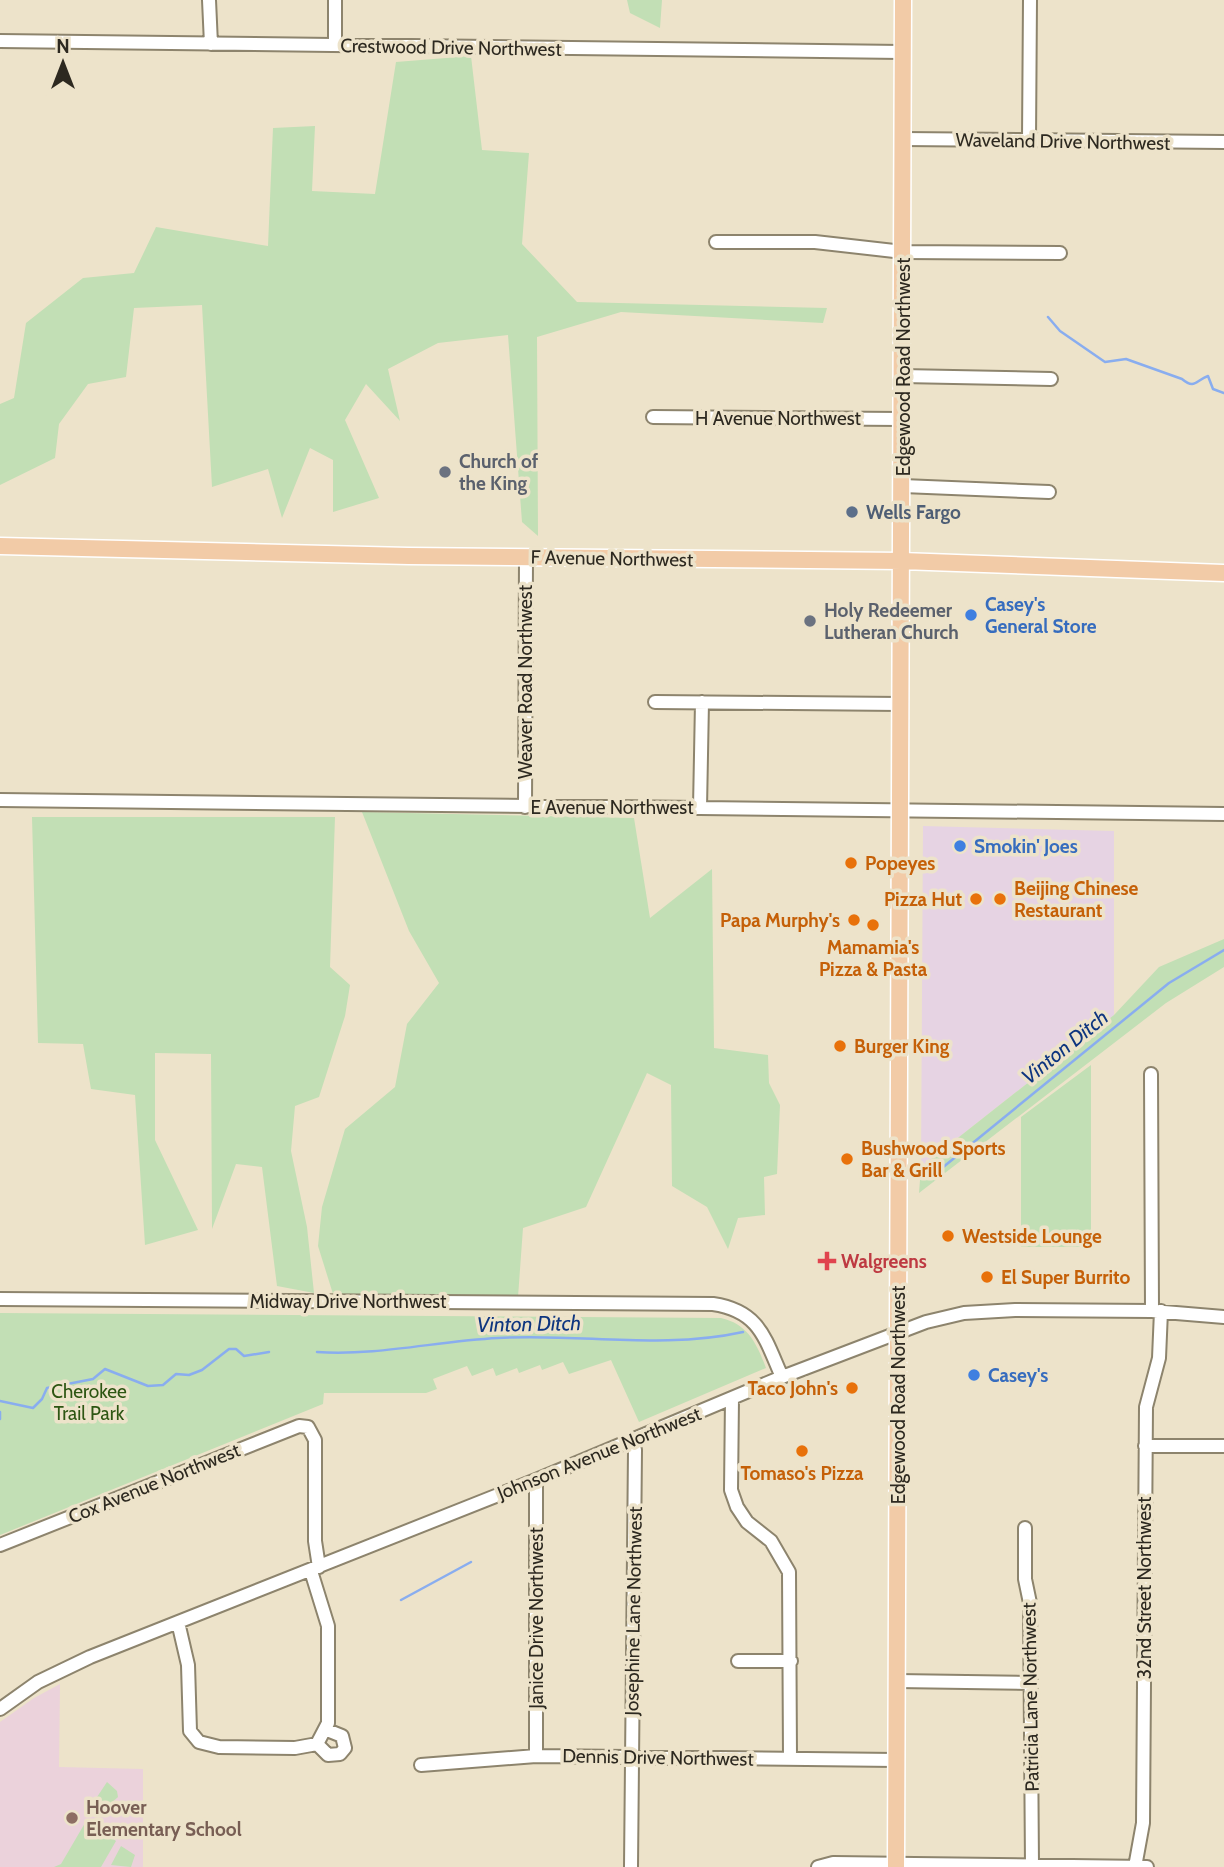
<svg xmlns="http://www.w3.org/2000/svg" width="1224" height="1867" font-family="Cabin,sans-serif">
  <rect width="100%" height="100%" fill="#ede3ca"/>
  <path fill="#e6d3e3" d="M923,826l191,5v184l-193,152z"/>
  <path fill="#ebd2db" d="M60,1684l-1,83 84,2v98h-143v-145l34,-24z"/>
  <path fill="#c2dfb5" d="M627,0h35l-2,28 -30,-15z
    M471,56l11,94 47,3 -7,91 55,58 250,6 -4,15 -202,-11 -84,25 1,199 -16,-14 -14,-187 -70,8 -50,26 12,52 -34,-37 -21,36 34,78 -46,14v-52l-23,-12 -28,70 -14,-49 -56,18 -10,-182 -68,3 -8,69 -38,7 -29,40 -4,34 -55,27v-81l14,-6 12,-75 57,-45 51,-5 22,-46 112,19 5,-118 42,-2 -3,65 63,3 21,-132z
    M362,812l272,6 16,100 62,-49 2,179 54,7 1,28 11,22 -3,69 -13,3 1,38 -27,3 -10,31 -21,-42 -35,-21 -1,-101 -24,-12 -61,134 -63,21 -5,69 -185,-3 -15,-48 4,-39 23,-78 50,-42 12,-63 32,-41 -30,-52z
    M32,817h303l-5,150 20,18 -5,31 -26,81 -24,9 -4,45 16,76 7,66 -37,-7 -15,-119 -26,-3 -24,65 -1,-175 -56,-1v87l43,90 -53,15 -10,-150 -44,-6 -8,-45 -45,-1z
    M1224,939v28l-58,36 -247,190 2,-26 193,-152 45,-48z
    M1091,1065v182h-70v-130z
    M0,1313l721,5c27,6 36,26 45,50l-127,54 -28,-62 -42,14 -6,-12 -21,8 -2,-5 -21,8 -2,-5 -21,8 -3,-8 -21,8 -5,-10 -34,13 4,10 -11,4h-102l-1,11 -323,131z
    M107,1782l10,9 1,6 -11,10 -12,-7z
    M92,1822l24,19 -15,26h-47l7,-3 24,-41 5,3z
    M121,1846l14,9 -4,12 -20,-2z"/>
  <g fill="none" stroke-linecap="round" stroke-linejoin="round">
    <path stroke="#89adef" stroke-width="2.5" d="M1048,317l12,14 45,31 21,-3 56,20c13,11 14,1 26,-3l5,13 11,4
      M931,1177l238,-194 55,-33
      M317,1352c61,4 120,-11 181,-14 81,-5 164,12 245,-6
      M0,1401l33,7 9,-9 5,-11 46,-9 12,-10 43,17 15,-1 13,-11 13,1 13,-5 27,-21h7l8,7 25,-4
      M0,1412v7
      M401,1600l70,-38"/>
    <defs>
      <path id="minor" d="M209,0l2,44
        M0,41l902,11
        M335,45v-45
        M902,139l322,3
        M1029,139l1,-139
        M716,242h99l88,10 157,1
        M902,376l149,3
        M653,417l249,2
        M903,486l146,6
        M655,702l246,2
        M0,800l1224,14
        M525,807l1,-250
        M700,808l2,-106
        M1151,1074l1,237
        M0,1299l713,5c47,7 52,35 69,73
        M732,1398l-1,92 6,17 10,15 24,19 18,31 1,186
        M1145,1446h79
        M536,1480v276
        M1025,1528v51l5,24 2,262
        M0,1545l299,-119 9,1 7,13v101l4,26
        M311,1571l17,55v97l-11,21 11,11 12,-1 5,-6 -3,-12 -15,-6
        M178,1622l10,43 2,66 9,11 20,5 76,1 22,-4
        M738,1661h53
        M897,1681l133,2
        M0,1709l38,-27 52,-25 446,-177 246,-103 144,-55 38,-9 51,-3 137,1 72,6
        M421,1765l115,-9 360,4
        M631,1867l4,-417 -3,-11
        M818,1867l15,-4 314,4
        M1135,1867l8,-44 3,-416 13,-49 2,-47"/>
      <path id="major" d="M0,546l409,10 493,5 322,12
        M896,1867l7,-1867"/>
    </defs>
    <use href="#minor" stroke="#8d846d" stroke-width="16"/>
    <use href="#major" stroke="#fff" stroke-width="19"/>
    <use href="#minor" stroke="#fff" stroke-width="12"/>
    <use href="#major" stroke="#f2cba7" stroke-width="16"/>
  </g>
  <g fill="#6b7280" stroke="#ede3ca" stroke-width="2.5">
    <circle cx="445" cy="472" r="7"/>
    <circle cx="810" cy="621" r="7"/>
  </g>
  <circle fill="#5c6f8a" stroke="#ede3ca" stroke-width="2.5" cx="852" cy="512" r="7"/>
  <g fill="#3f7fe0" stroke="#ede3ca" stroke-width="2.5">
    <circle cx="971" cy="615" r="7"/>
    <circle cx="960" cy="846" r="7"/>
    <circle cx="974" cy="1375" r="7"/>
  </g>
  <g fill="#e8710a" stroke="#ede3ca" stroke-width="2.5">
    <circle cx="851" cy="863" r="7"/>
    <circle cx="976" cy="899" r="7"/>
    <circle cx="1000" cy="899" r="7"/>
    <circle cx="854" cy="920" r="7"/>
    <circle cx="873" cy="925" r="7"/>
    <circle cx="840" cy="1046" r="7"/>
    <circle cx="847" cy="1159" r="7"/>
    <circle cx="948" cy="1236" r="7"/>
    <circle cx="987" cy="1277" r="7"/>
    <circle cx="852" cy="1388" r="7"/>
    <circle cx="802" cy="1451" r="7"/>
  </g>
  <path fill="#e0444e" stroke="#ede3ca" stroke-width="2.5" d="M823.5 1250.5h7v7h7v7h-7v7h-7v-7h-7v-7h7z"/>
  <circle fill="#8d6e63" stroke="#ede3ca" stroke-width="2.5" cx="72" cy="1818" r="7"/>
  <g text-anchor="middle" stroke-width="7" stroke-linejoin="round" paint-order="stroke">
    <g font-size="19" fill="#2d2920" stroke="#ede3ca">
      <text transform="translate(451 47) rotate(1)" y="7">Crestwood Drive Northwest</text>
      <text transform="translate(1063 141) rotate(1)" y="7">Waveland Drive Northwest</text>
      <text transform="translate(903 367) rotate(-90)" y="7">Edgewood Road Northwest</text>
      <text x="778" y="425">H Avenue Northwest</text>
      <text transform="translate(612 558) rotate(1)" y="7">F Avenue Northwest</text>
      <text transform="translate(525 682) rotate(-90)" y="7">Weaver Road Northwest</text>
      <text x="612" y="814">E Avenue Northwest</text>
      <text x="348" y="1308">Midway Drive Northwest</text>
      <text transform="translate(898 1395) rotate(-90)" y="7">Edgewood Road Northwest</text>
      <text transform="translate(599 1453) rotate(-22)" y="7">Johnson Avenue Northwest</text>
      <text transform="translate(154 1483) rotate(-22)" y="7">Cox Avenue Northwest</text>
      <text transform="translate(1144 1588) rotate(-90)" y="7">32nd Street Northwest</text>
      <text transform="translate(633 1611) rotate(-89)" y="7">Josephine Lane Northwest</text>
      <text transform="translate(536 1618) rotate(-90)" y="7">Janice Drive Northwest</text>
      <text transform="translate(1030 1697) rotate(-91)" y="7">Patricia Lane Northwest</text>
      <text transform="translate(658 1757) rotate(1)" y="7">Dennis Drive Northwest</text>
    </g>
    <g font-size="19" font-weight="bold" fill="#5b616d" stroke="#ede3ca" text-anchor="start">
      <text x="459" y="468">Church of<tspan x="459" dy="22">the King</tspan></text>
      <text x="824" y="617">Holy Redeemer<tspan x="824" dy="22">Lutheran Church</tspan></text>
    </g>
    <g font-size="19" font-weight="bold" fill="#4e5e75" stroke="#ede3ca" text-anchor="start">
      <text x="866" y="519">Wells Fargo</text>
    </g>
    <g font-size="19" font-weight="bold" fill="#366cbe" stroke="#ede3ca" text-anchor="start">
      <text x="985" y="611">Casey's<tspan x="985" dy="22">General Store</tspan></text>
      <text x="974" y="853">Smokin' Joes</text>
      <text x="988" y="1382">Casey's</text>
    </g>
    <g font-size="19" font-weight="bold" fill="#c56008" stroke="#ede3ca" text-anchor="start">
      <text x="865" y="870">Popeyes</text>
      <text x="1014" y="895">Beijing Chinese<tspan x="1014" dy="22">Restaurant</tspan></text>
      <text x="962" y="906" text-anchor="end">Pizza Hut</text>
      <text x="840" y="927" text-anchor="end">Papa Murphy's</text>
      <text x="873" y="954" text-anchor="middle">Mamamia's<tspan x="873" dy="22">Pizza &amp; Pasta</tspan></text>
      <text x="854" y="1053">Burger King</text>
      <text x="861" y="1155">Bushwood Sports<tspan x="861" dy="22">Bar &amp; Grill</tspan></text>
      <text x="962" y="1243">Westside Lounge</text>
      <text x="1001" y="1284">El Super Burrito</text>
      <text x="838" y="1395" text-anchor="end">Taco John's</text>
      <text x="802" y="1480" text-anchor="middle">Tomaso's Pizza</text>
    </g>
    <g font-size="19" font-weight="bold" fill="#be3a42" stroke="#ede3ca" text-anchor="start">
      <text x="841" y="1268">Walgreens</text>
    </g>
    <g font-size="19" fill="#2d5613" stroke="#ede3ca">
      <text x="89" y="1398">Cherokee<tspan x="89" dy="22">Trail Park</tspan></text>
    </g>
    <g font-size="19" font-weight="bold" fill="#785e54" stroke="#ede3ca" text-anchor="start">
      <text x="86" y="1814">Hoover<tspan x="86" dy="22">Elementary School</tspan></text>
    </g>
    <g font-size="21" font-style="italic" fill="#0e357f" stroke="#ede3ca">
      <text transform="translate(1065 1047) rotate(-39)" y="7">Vinton Ditch</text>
      <text transform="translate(529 1324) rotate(-1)" y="7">Vinton Ditch</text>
    </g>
  </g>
  <g transform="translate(63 63)" stroke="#ede3ca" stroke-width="5" paint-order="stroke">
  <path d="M0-5L12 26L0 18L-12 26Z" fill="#2d2920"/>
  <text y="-10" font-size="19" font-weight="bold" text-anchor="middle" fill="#2d2920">N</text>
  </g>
</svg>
